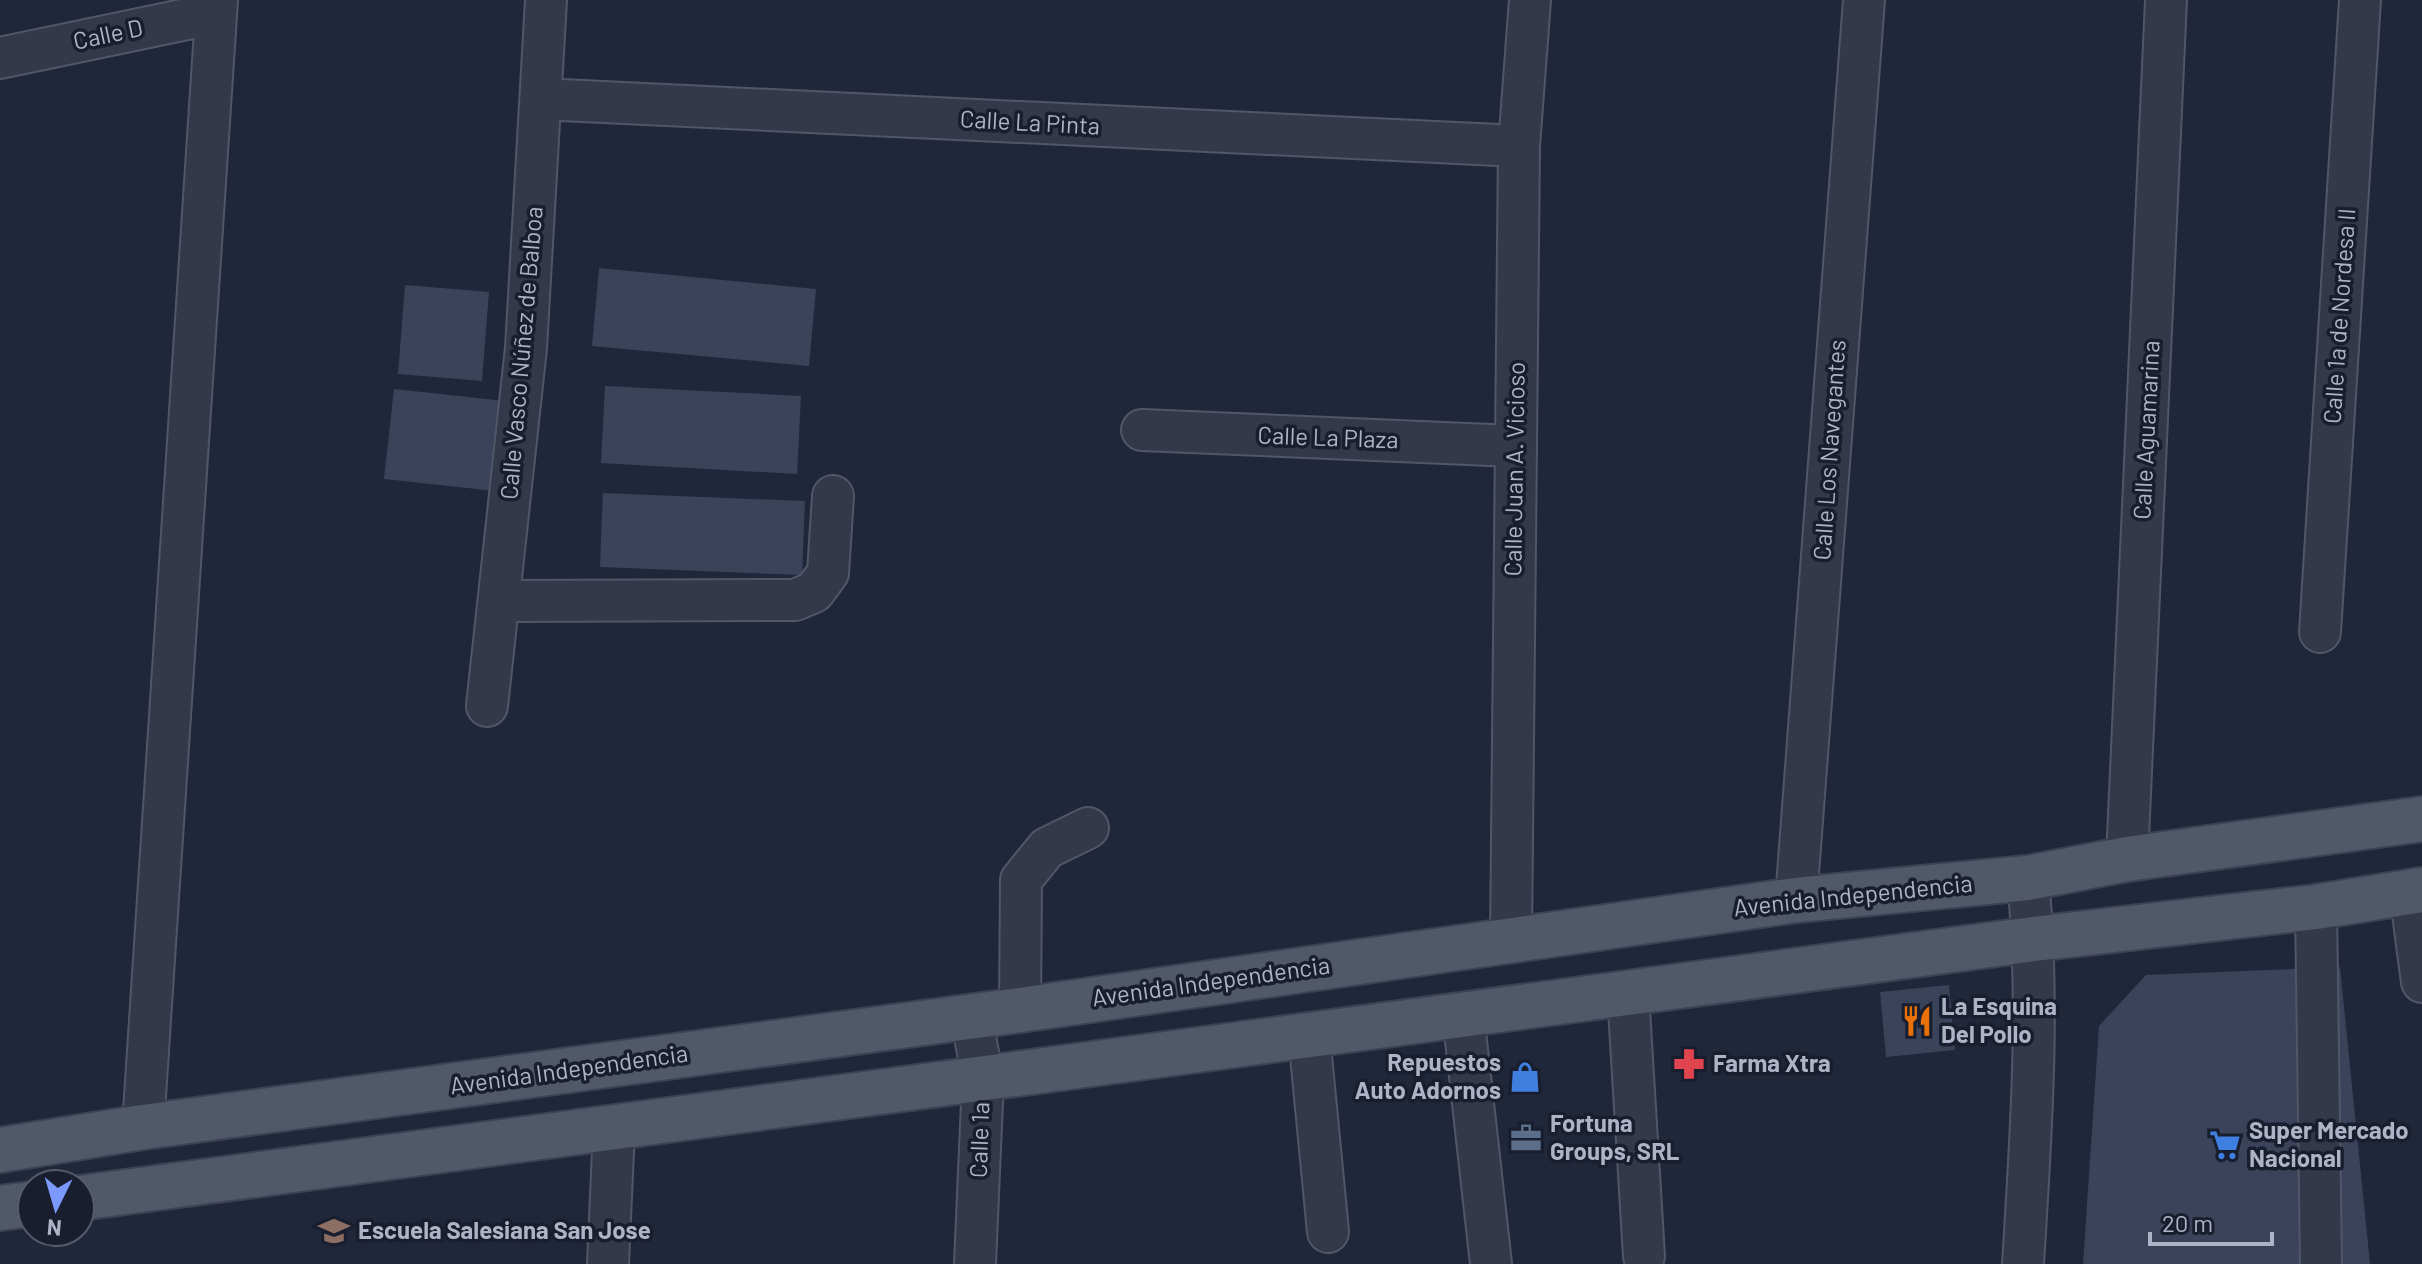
<svg xmlns="http://www.w3.org/2000/svg" width="2422" height="1264" font-family="Barlow,sans-serif">
  <rect width="100%" height="100%" fill="#20273a"/>
  <path fill="#3b435a" d="M599,268l217,21 -7,77 -217,-20z
    M405,285l84,7 -7,89 -84,-7z
    M605,386l196,10 -4,78 -196,-11z
    M394,389l111,12 -10,90 -111,-12z
    M603,493l202,8 -3,74 -202,-8z
    M2340,967l30,297h-287l16,-238 47,-51z
    M1949,985l6,65 -69,7 -6,-65z"/>
  <g fill="none" stroke-linecap="round" stroke-linejoin="round">
    <defs>
      <path id="minor" d="M0,58l216,-45
        M541,99l978,47
        M1142,430l372,16
        M499,601l296,-1 19,-8 14,-19 5,-77
        M2320,632l40,-632
        M487,706l39,-358 20,-348
        M2127,859l39,-859
        M2410,891l12,91
        M1796,900l68,-900
        M2316,907l5,357
        M1511,939l8,-793 11,-146
        M1628,993l16,263
        M1020,1010l1,-130 26,-32 41,-20
        M1463,1014l28,250
        M971,1016l12,63 -8,185
        M1309,1035l19,197
        M143,1127l74,-1127
        M608,1264l6,-136
        M2023,1264c8,-129 17,-257 5,-386"/>
      <path id="major" d="M0,1150l143,-23 877,-117 776,-110 232,-22 99,-19 295,-40
        M80,1198l1954,-259 282,-32 106,-17
        M0,1208l32,-4"/>
    </defs>
    <use href="#minor" stroke="#515668" stroke-width="44"/>
    <use href="#major" stroke="#3d4254" stroke-width="48"/>
    <use href="#minor" stroke="#33394a" stroke-width="40"/>
    <use href="#major" stroke="#51586a" stroke-width="44"/>
  </g>
  <defs>
    <symbol id="restaurant-bare" viewBox="-9 -9 18 18"><path d="M-5-6h1v4h1v-4h1v4h1v-4h1v5L-1.5 .5V6h-2V.5L-5-1ZM5-6V6H3V1.5H1.5Q1.5-4 5-6Z" fill="#e8710a" stroke="#191e2f" stroke-width="2.5" paint-order="stroke"/></symbol>
    <symbol id="pharmacy-bare" viewBox="-9 -9 18 18"><path d="M-2-6h4v4h4v4h-4v4h-4v-4h-4v-4h4Z" fill="#e0444e" stroke="#191e2f" stroke-width="2.5" paint-order="stroke"/></symbol>
    <symbol id="shop-bare" viewBox="-9 -9 18 18"><path d="M-5-2.5h2.3a2.7 3.5 0 0 1 5.4 0H5L5.5 6h-11ZM-1.5-2.5h3a1.5 2.3 0 0 0-3 0Z" fill="#3f7fe0" stroke="#191e2f" stroke-width="2.5" paint-order="stroke"/></symbol>
    <symbol id="office-bare" viewBox="-9 -9 18 18"><path d="M-6-3h4V-5.5h4V-3h4V5H-6ZM-1-4.5V-3h2v-1.5ZM-6 0V1H6V0Z" fill="#5c6f8a" stroke="#191e2f" stroke-width="2.5" paint-order="stroke"/></symbol>
    <symbol id="supermarket-bare" viewBox="-9 -9 18 18"><path d="M-6-5.5h2.5l.6 2H6L4.5 2H-2.5L-4.4-4H-6ZM-1.5 3.2a1.3 1.3 0 1 0 .1 0ZM3 3.2a1.3 1.3 0 1 0 .1 0Z" fill="#3f7fe0" stroke="#191e2f" stroke-width="2.5" paint-order="stroke"/></symbol>
    <symbol id="school-bare" viewBox="-9 -9 18 18"><path d="M0-5L7-2L0 1L-7-2ZM-4 1L0 2.5L4 1V4Q0 6-4 4Z" fill="#8d6e63" stroke="#191e2f" stroke-width="2.5" paint-order="stroke"/></symbol>
  </defs>
  <g fill-rule="evenodd">
    <use href="#restaurant-bare" x="1895" y="999" width="44" height="44"/>
    <use href="#pharmacy-bare" x="1667" y="1042" width="44" height="44"/>
    <use href="#shop-bare" x="1503" y="1055" width="44" height="44"/>
    <use href="#office-bare" x="1504" y="1116" width="44" height="44"/>
    <use href="#supermarket-bare" x="2203" y="1123" width="44" height="44"/>
    <use href="#school-bare" x="312" y="1209" width="44" height="44"/>
  </g>
  <g text-anchor="middle" stroke-width="7" stroke-linejoin="round" paint-order="stroke">
    <g font-size="24" fill="#aeb3c7" stroke="#191e2f">
      <text transform="translate(108 35) rotate(-12)" y="8">Calle D</text>
      <text transform="translate(1030 123) rotate(3)" y="8">Calle La Pinta</text>
      <text transform="translate(2340 316) rotate(-86)" y="8">Calle 1a de Nordesa II</text>
      <text transform="translate(522 353) rotate(-85)" y="8">Calle Vasco Núñez de Balboa</text>
      <text transform="translate(2147 430) rotate(-87)" y="8">Calle Aguamarina</text>
      <text transform="translate(1328 438) rotate(2)" y="8">Calle La Plaza</text>
      <text transform="translate(1830 450) rotate(-86)" y="8">Calle Los Navegantes</text>
      <text transform="translate(1515 469) rotate(-89)" y="8">Calle Juan A. Vicioso</text>
      <text transform="translate(1853 896) rotate(-6)" y="8">Avenida Independencia</text>
      <text transform="translate(1211 982) rotate(-8)" y="8">Avenida Independencia</text>
      <text transform="translate(569 1070) rotate(-8)" y="8">Avenida Independencia</text>
      <text transform="translate(980 1140) rotate(-88)" y="8">Calle 1a</text>
    </g>
    <g font-size="24" font-weight="bold" fill="#aeb3c7" stroke="#191e2f" text-anchor="start">
      <text x="1941" y="1015">La Esquina<tspan x="1941" dy="28">Del Pollo</tspan></text>
      <text x="1501" y="1071" text-anchor="end">Repuestos<tspan x="1501" dy="28">Auto Adornos</tspan></text>
      <text x="1713" y="1072">Farma Xtra</text>
      <text x="1550" y="1132">Fortuna<tspan x="1550" dy="28">Groups, SRL</tspan></text>
      <text x="2249" y="1139">Super Mercado<tspan x="2249" dy="28">Nacional</tspan></text>
      <text x="358" y="1239">Escuela Salesiana San Jose</text>
    </g>
  </g>
  <g transform="translate(56 1208) rotate(185)"><circle r="38" fill="#191e2f" stroke="#555a6c" stroke-width="2"/>
  <path d="M0-6L14 30L0 20L-14 30Z" fill="#7c99fd"/>
  <text y="-12" font-size="22" font-weight="bold" text-anchor="middle" fill="#aeb3c7">N</text>
  </g>
  <path d="M2150 1232v12h122v-12" fill="none" stroke="#aeb3c7" stroke-width="4"/>
  <text x="2162" y="1232" font-size="24" fill="#aeb3c7" stroke="#191e2f" stroke-width="6" paint-order="stroke">20 m</text>
</svg>
